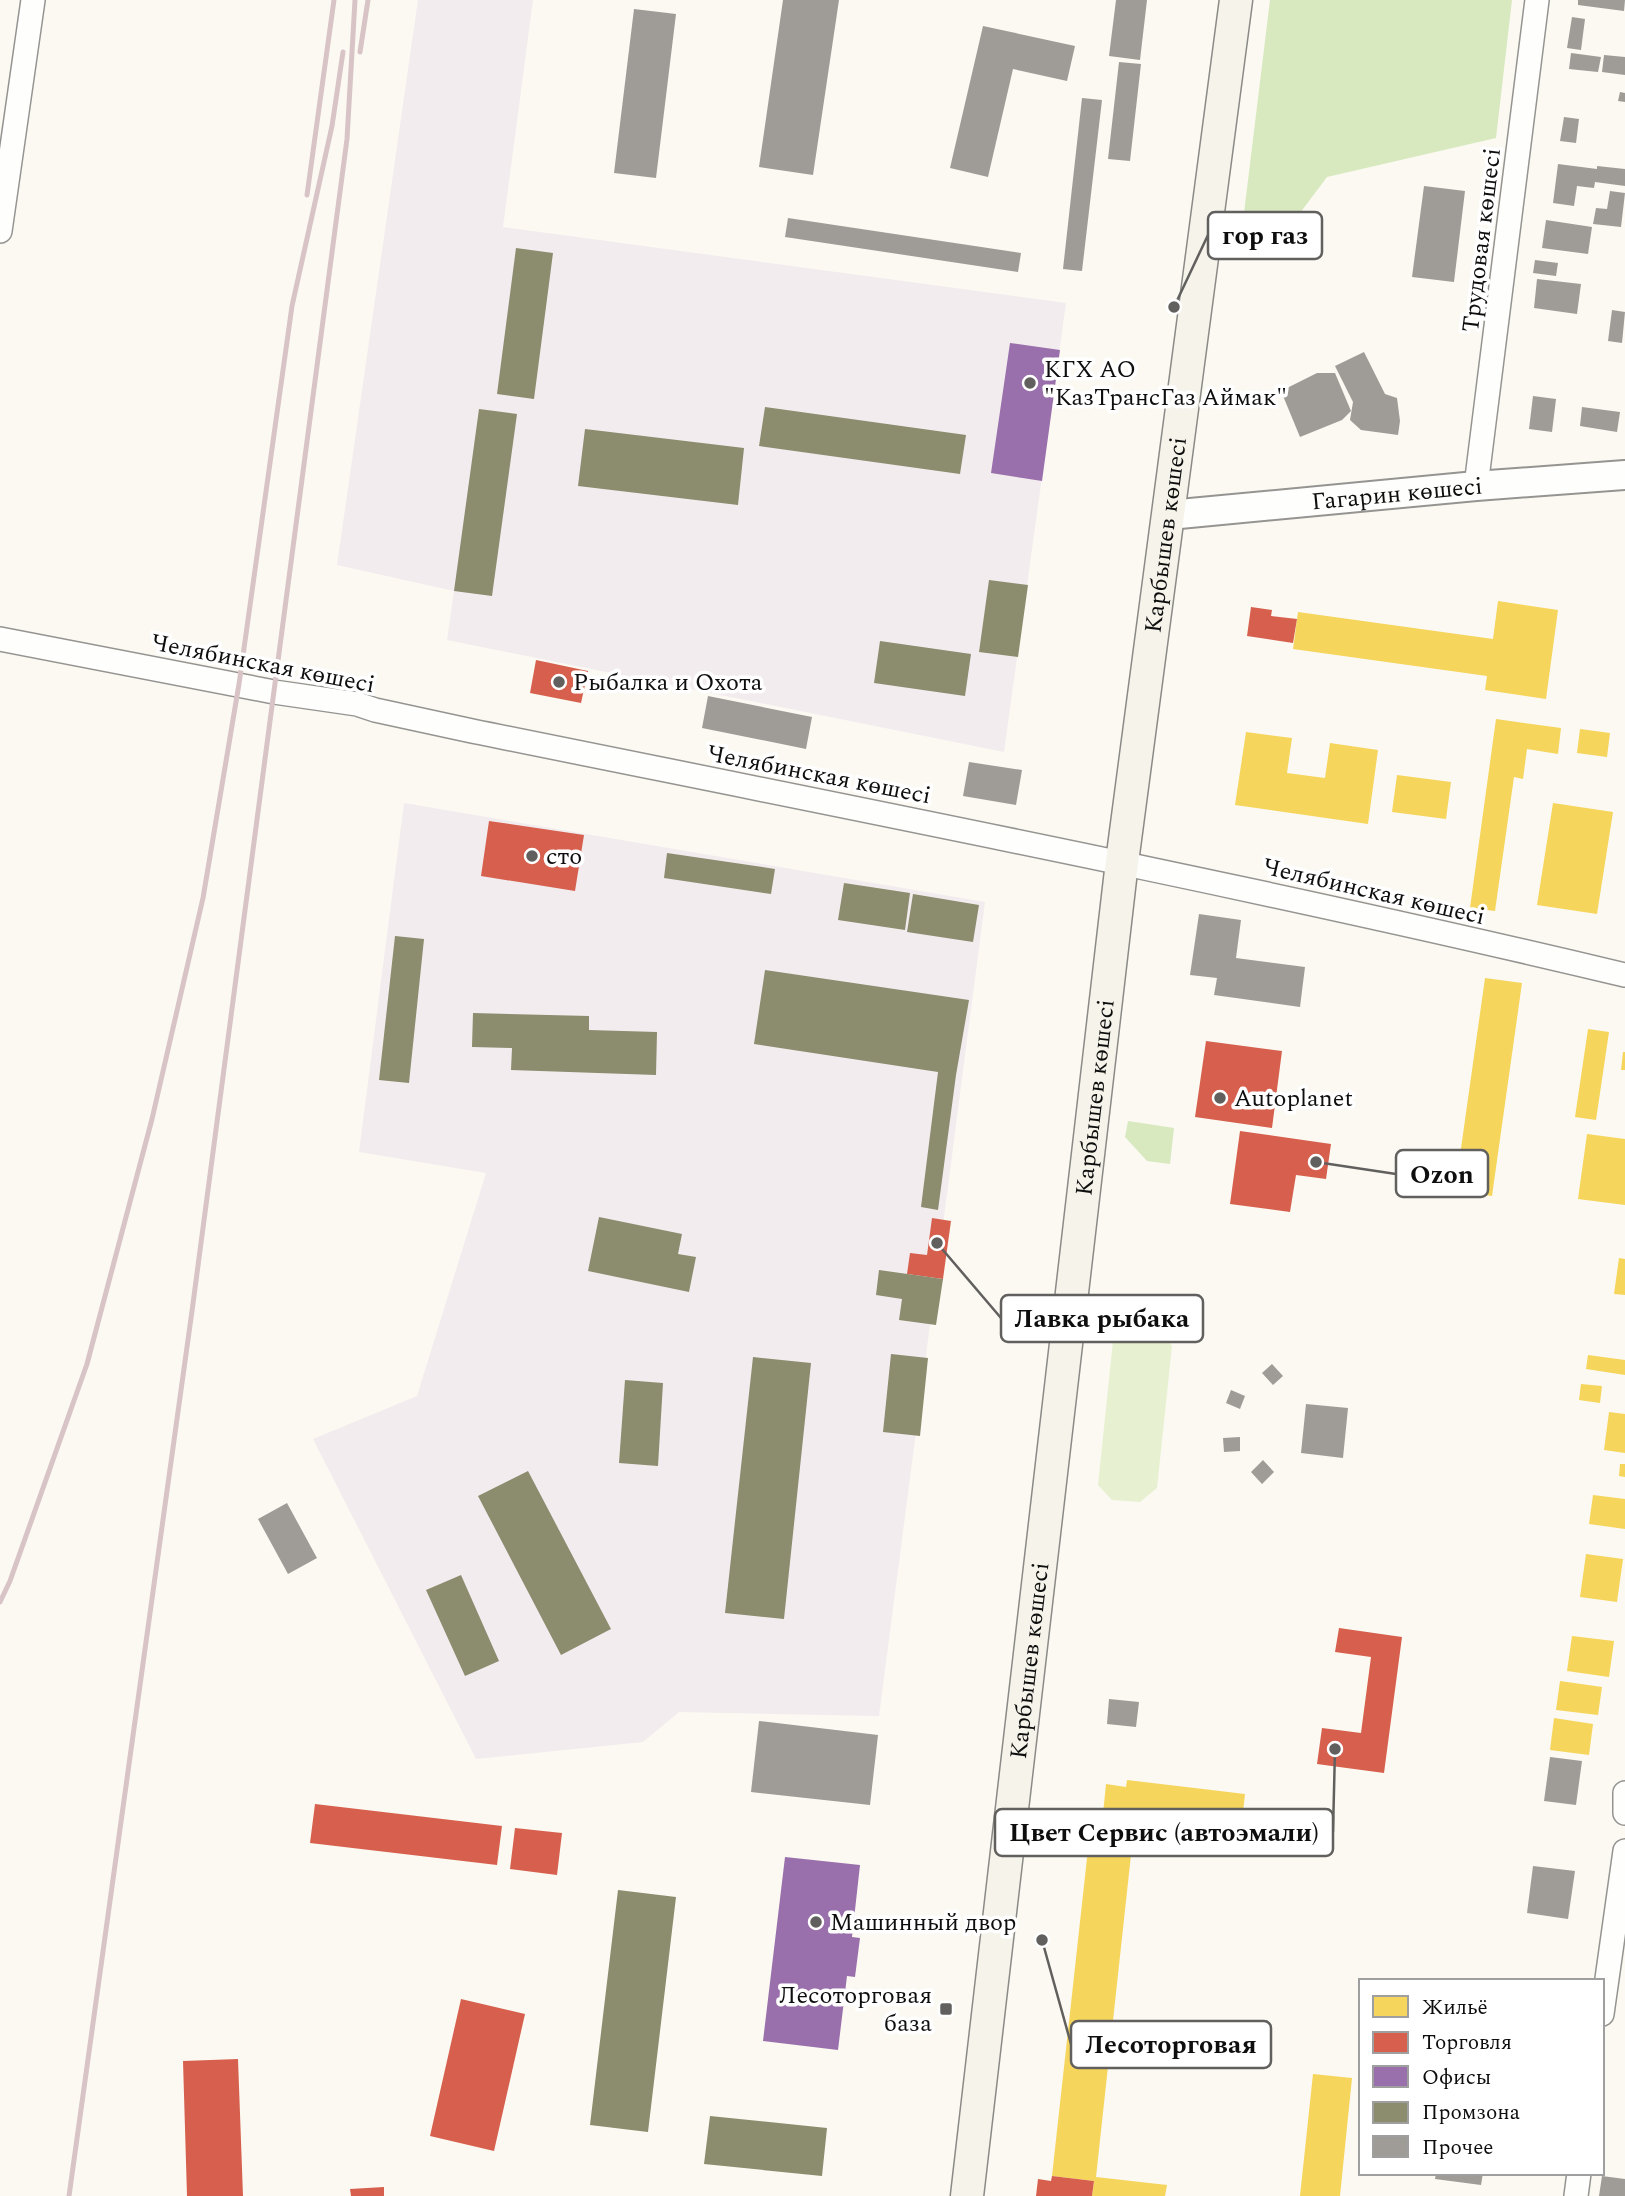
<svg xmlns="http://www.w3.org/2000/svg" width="1625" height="2196" font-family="Spectral,serif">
  <rect width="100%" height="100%" fill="#fbf9f2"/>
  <path fill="#f2ecef" d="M418,0h115l-30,227 563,76 -62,449 -557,-112 7,-49 -117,-26z
    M404,803l581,99 -106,814 -200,-4 -36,30 -167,17 -163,-320 104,-43 69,-223 -127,-21z"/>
  <path fill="#e7f1d1" d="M1132,1326l25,2 15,18 -15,142 -17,14 -28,-2 -14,-15 15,-144z"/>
  <path fill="#d8e9bf" d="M1270,0h242l-16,138 -169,39 -27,36h-56z
    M1128,1121l46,7 -4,36 -23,-3 -22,-24z"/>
  <path fill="#f6d55c" d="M1498,601l60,9 -12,89 -61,-9 2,-14 -194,-27 5,-37 195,27z
    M1496,719l65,9 -3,26 -31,-5 -4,30 -9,-2 -19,134 -25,-3z
    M1580,729l30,4 -3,24 -30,-4z
    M1246,732l46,6 -5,35 38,5 5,-35 48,7 -10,74 -133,-19z
    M1397,775l54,7 -5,37 -54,-7z
    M1553,803l60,9 -16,102 -60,-9z
    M1485,978l37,5 -30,213 -37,-5z
    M1588,1029l21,3 -13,88 -21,-3z
    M1623,1052h2v18h-4z
    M1587,1134l38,5v66l-47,-6z
    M1619,1258l6,1v36l-11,-1z
    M1588,1355l37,5v15l-39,-6z
    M1581,1384l21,2 -2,17 -21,-3z
    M1609,1412l16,2v39l-21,-3z
    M1620,1464h5v13l-6,-1z
    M1593,1495l32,4v30l-36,-5z
    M1586,1554l37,5 -6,43 -37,-5z
    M1572,1636l42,5 -5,36 -42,-6z
    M1560,1681l42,6 -4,28 -42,-5z
    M1554,1718l39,6 -4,31 -39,-5z
    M1127,1780l118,14 -4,36 -106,-12 -39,359 71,8 -2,11h-73l2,-15 -42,-5 40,-363 11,1 3,-30 20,3z
    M1313,2074l39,4 -12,118h-40z"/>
  <path fill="#d6604d" d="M1251,607l21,3 -1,6 26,3 -4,24 -46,-7z
    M536,660l52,11 -7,32 -51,-10z
    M489,821l95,14 -9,56 -94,-15z
    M1206,1041l76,10 -10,77 -77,-11z
    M1240,1131l91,13 -5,35 -30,-4 -6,37 -60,-8z
    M932,1218l19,3 -8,58 -36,-5 3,-21 17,2z
    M1339,1628l63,9 -18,136 -67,-9 5,-36 39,5 10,-76 -36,-5z
    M315,1804l187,22 -5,39 -187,-22z
    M515,1828l47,5 -5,42 -47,-6z
    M461,1999l64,15 -31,137 -64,-15z
    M238,2059l5,137h-56l-4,-135z
    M1052,2176l42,5 -2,15h-56l2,-17 13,2z
    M384,2187v9h-33l-1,-7z"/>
  <path fill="#9970ab" d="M1010,343l50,7 -18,131 -51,-8z
    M785,1857l75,8 -8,72 8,1 -5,39 -8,-1 -9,74 -75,-9z"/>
  <path fill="#8c8c6e" d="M516,248l37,5 -19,146 -37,-5z
    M765,407l201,28 -6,39 -201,-28z
    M479,409l38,5 -25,182 -38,-5z
    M585,429l159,19 -6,57 -160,-19z
    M989,580l39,5 -10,72 -39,-5z
    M880,641l91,13 -6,42 -91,-13z
    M667,853l108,16 -4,25 -107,-16z
    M844,883l66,10 -5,37 -67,-10z
    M913,894l66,11 -6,37 -66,-10z
    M395,936l29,3 -15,144 -30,-3z
    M765,970l204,30 -13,75 -18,135 -17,-3 17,-135 -184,-28z
    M473,1013l116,3v14l68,2 -1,43 -145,-5 1,-22 -40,-1z
    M599,1217l83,17 -4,20 18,3 -7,35 -101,-21z
    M879,1270l64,9 -7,46 -37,-5 3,-21 -26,-4z
    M891,1354l37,4 -8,78 -37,-4z
    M753,1357l58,6 -27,256 -59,-6z
    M625,1380l38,3 -5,83 -39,-3z
    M528,1471l83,158 -50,26 -83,-159z
    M461,1575l38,86 -34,15 -39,-86z
    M618,1890l58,7 -28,235 -58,-7z
    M710,2116l117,12 -5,48 -118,-12z"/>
  <path fill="#9f9c98" d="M783,0h56l-26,175 -54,-8z
    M1116,0h31l-7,60 -31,-4z
    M1578,0h47l-1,11 -46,-6z
    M634,9l42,5 -20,164 -42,-5z
    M1572,17l13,2 -4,31 -14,-2z
    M983,26l92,20 -8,35 -54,-12 -25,108 -38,-9z
    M1571,53l30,4 -3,15 -29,-3z
    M1604,55l21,2v18l-23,-3z
    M1119,62l22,2 -11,97 -22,-2z
    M1620,92l5,1v9l-7,-1z
    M1082,98l20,2 -20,171 -19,-2z
    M1564,117l15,2 -3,24 -16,-2z
    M1558,164l39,5v-3l28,3v17l-30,-4 -1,6 -17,-2 -3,20 -21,-3z
    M1424,186l41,5 -11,91 -42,-5z
    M1610,191l15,2 -4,34 -28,-3 3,-16 11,1z
    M788,218l233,35 -3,19 -233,-35z
    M1546,220l46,7 -4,27 -46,-6z
    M1535,260l23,3 -2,13 -23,-3z
    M1537,279l44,5 -4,30 -43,-6z
    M1612,310l13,2 -3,31 -14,-2z
    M1364,352l21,42 12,4 3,23 -2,14 -37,-5 -11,-10 3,-18 -18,-36z
    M1317,373h18l16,38 -9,9 -42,17 -19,-46z
    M1533,396l23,3 -4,33 -23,-3z
    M1582,407l38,5 -3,20 -37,-6z
    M708,696l104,21 -6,32 -104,-21z
    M969,762l53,8 -6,35 -53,-9z
    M1199,914l42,6 -5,38 69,9 -5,40 -86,-12 3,-17 -27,-3z
    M1272,1364l11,12 -10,9 -11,-12z
    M1231,1390l14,6 -5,13 -14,-6z
    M1306,1404l42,4 -5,50 -42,-5z
    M1240,1437v14l-16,1 -1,-14z
    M1263,1460l11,12 -12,12 -11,-12z
    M287,1503l30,55 -29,16 -30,-55z
    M1109,1699l30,3 -3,25 -29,-3z
    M759,1721l119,14 -8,70 -119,-13z
    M1550,1757l32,4 -6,44 -32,-4z
    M1533,1866l42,5 -7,48 -41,-6z
    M1436,2173h47l-2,12 -46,-6z
    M1602,2176l23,3v17h-26z"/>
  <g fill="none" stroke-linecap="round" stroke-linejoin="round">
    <defs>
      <path id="minor" d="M0,231l33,-231
        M1476,486l61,-486
        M0,639l274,53 83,12 18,6 97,21c385,78 771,153 1153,244
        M1625,1793v20
        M1602,2014l23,-163
        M1576,2196l3,-23"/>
      <g id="tertiary">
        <path id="s1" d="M1169,515l307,-29 149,-11"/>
      </g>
      <g id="secondary">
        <path id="s2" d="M967,2196l155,-1334 114,-862"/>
      </g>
    </defs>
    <use href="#minor" stroke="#959491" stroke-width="26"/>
    <use href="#tertiary" stroke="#959491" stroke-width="32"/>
    <use href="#secondary" stroke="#8b8a87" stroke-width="35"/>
    <use href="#minor" stroke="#fefefd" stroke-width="23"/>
    <use href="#tertiary" stroke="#fefefd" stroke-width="28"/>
    <use href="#secondary" stroke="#f5f3ea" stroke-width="32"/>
    <path stroke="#d8c4c6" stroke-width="5" d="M360,52l8,-52
      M307,195l27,-195
      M0,1602l10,-21 77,-217 65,-245 51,-221 36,-214 53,-378 40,-180 11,-74
      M69,2196l123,-885 155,-1172 8,-139"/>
  </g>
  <g fill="#61605e" stroke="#fff" stroke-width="2.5">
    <circle cx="1030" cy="383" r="7"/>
    <circle cx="559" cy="682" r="7"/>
    <circle cx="532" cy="856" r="7"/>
    <circle cx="1220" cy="1098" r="7"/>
    <circle cx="816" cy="1922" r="7"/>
    <rect x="939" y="2002" width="14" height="14" rx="3.5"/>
  </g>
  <g text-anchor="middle" stroke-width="7" stroke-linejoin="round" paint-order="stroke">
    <g font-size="24" fill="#0e0e0e" stroke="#fff">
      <text transform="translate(1481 240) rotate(-83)" y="8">Трудовая көшесі</text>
      <text dy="8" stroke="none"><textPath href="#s1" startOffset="229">Гагарин көшесі</textPath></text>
      <text dy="8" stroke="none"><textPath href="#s2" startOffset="1673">Карбышев көшесі</textPath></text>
      <text transform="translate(263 663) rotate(11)" y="8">Челябинская көшесі</text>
      <text transform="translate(819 774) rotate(11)" y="8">Челябинская көшесі</text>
      <text transform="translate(1374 891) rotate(13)" y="8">Челябинская көшесі</text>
      <text dy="8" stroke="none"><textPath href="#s2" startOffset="1106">Карбышев көшесі</textPath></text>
      <text dy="8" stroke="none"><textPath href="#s2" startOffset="539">Карбышев көшесі</textPath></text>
    </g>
    <g font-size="24" fill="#0e0e0e" stroke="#fff" text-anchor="start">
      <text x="1044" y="377">КГХ АО<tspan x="1044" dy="28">"КазТрансГаз Аймак"</tspan></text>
      <text x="573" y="690">Рыбалка и Охота</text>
      <text x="546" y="864">сто</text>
      <text x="1234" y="1106">Autoplanet</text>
      <text x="830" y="1930">Машинный двор</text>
      <text x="932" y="2003" text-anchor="end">Лесоторговая<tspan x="932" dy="28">база</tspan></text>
    </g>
  </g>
  <path fill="none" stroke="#61605e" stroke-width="2.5" d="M1174 307L1208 235M1316 1162L1396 1174M937 1243L1001 1318M1335 1749L1333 1832M1042 1940L1071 2044"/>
  <g fill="#61605e" stroke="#fff" stroke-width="2.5">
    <circle cx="1174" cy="307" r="7"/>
    <circle cx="1316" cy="1162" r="7"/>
    <circle cx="937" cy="1243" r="7"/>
    <circle cx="1335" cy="1749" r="7"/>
    <circle cx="1042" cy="1940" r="7"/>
  </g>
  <g fill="#fff" stroke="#61605e" stroke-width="2.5">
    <rect x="1208" y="212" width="114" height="47" rx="7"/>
    <rect x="1396" y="1150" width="92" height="47" rx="7"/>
    <rect x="1001" y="1295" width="202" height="47" rx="7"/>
    <rect x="995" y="1809" width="338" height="47" rx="7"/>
    <rect x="1071" y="2021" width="200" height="47" rx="7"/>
  </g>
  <g font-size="26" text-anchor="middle" font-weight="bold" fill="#0e0e0e">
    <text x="1265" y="244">гор газ</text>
    <text x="1442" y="1183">Ozon</text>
    <text x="1102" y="1327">Лавка рыбака</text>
    <text x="1164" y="1841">Цвет Сервис (автоэмали)</text>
    <text x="1171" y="2053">Лесоторговая</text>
  </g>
  <rect x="1359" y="1979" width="245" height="196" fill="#ffffff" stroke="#9f9f9f" stroke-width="2"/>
  <rect x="1373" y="1996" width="35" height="21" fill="#f6d55c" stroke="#9f9f9f" stroke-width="2"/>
  <text x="1422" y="2014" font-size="21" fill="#0e0e0e">Жильё</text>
  <rect x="1373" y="2032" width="35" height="21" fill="#d6604d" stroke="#9f9f9f" stroke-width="2"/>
  <text x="1422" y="2049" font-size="21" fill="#0e0e0e">Торговля</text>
  <rect x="1373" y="2066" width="35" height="21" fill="#9970ab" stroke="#9f9f9f" stroke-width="2"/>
  <text x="1422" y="2084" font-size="21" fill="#0e0e0e">Офисы</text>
  <rect x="1373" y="2102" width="35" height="21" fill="#8c8c6e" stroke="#9f9f9f" stroke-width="2"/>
  <text x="1422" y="2119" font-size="21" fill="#0e0e0e">Промзона</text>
  <rect x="1373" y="2136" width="35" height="21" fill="#9f9c98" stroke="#9f9f9f" stroke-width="2"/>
  <text x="1422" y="2154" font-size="21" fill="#0e0e0e">Прочее</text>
</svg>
